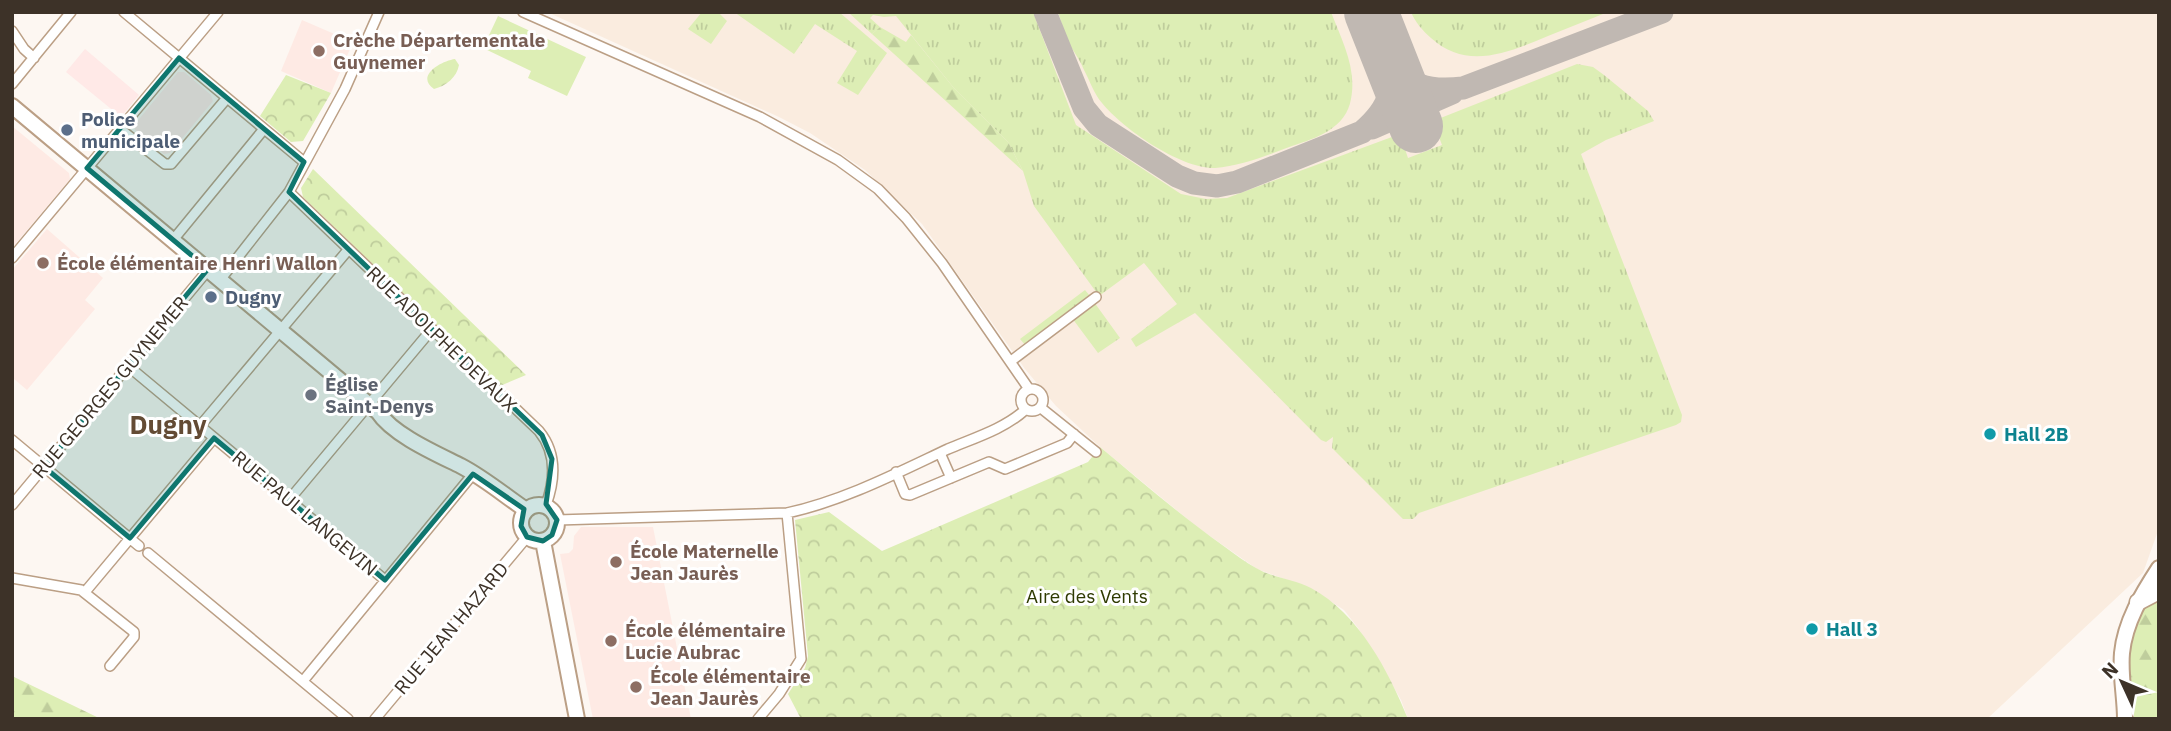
<svg xmlns="http://www.w3.org/2000/svg" width="2171" height="731" font-family="'IBM Plex Sans',sans-serif">
  <defs>
    <pattern id="grass-tufts" width="24" height="20" patternUnits="userSpaceOnUse" patternTransform="scale(1.75)"><rect width="24" height="20" fill="#ddeeb5"/><path d="M3 7l-1-3M5 7V3M7 7l1-3M15 17l-1-3M17 17v-4M19 17l1-3" fill="none" stroke="#bfcd9c"/></pattern>
    <pattern id="forest-firs" width="22" height="20" patternUnits="userSpaceOnUse" patternTransform="scale(1.75)"><rect width="22" height="20" fill="#ddeeb5"/><path d="M5 1l3.5 6h-7zM16 11l3.5 6h-7z" fill="#bfcd9c"/></pattern>
    <pattern id="park-crowns" width="20" height="18" patternUnits="userSpaceOnUse" patternTransform="scale(1.75)"><rect width="20" height="18" fill="#ddeeb5"/><path d="M2 6a3 3 0 1 1 6 0M12 15a3 3 0 1 1 6 0" fill="none" stroke="#bfcd9c"/></pattern>
  </defs>
  <rect width="100%" height="100%" fill="#fdf7f2"/>
  <path fill="#ffe9e7" d="M85,49l54,46 -18,22 -55,-45z
    M178,72h6l27,23 2,6 -43,52 -6,1 -29,-24v-6z"/>
  <path fill="#feeae4" d="M302,20l51,22 -22,51 -50,-22z
    M12,126l57,47 1,6 -58,69z
    M47,229l56,49 -18,22 10,9 -68,81 -13,-11 -2,1v-110z
    M581,527h72l38,192h-98l-33,-165 9,-1 4,-4 1,-13z"/>
  <path fill="#faecdf" d="M547,12h1612v516l-16,45 -156,146h-579l-7,-19 -27,-47 -16,-25 -14,-18 -34,-22 -53,-19 -60,-42 -97,-80 -44,-41 -31,-37 -103,-145 -57,-54 -55,-37 -31,-16z"/>
  <path fill="url(#grass-tufts)" d="M702,12h16l9,9 -16,23 -23,-15z
    M734,12h105l48,41 -29,42 -21,-12 20,-32 -42,-27 -21,30z
    M848,12h185l43,113 105,69 25,5 21,-1 173,-64 8,24 34,-13 -9,-24 144,-57 16,3 11,8 44,36 6,10 -48,19 -25,14 101,261 -1,7 -5,3 -257,88 -6,6h-10l-71,-71 1,-11 -7,5 -5,-2 -126,-127 -59,34 -5,-8 46,-35 -33,-41 -45,33 -65,-90 -11,-35 -15,-29 -55,-55 -57,-71 -12,1 -11,-2 -3,3 10,9 -8,7z
    M1058,12h273c11,29 26,56 20,87 -5,29 -34,39 -59,47 -24,9 -51,20 -77,22 -34,1 -92,-39 -113,-65 -8,-9 -12,-22 -18,-33 -3,-8 -8,-15 -13,-23 -6,-10 -9,-24 -13,-35z
    M1411,12h197c-20,8 -40,16 -60,24 -39,16 -81,35 -117,2 -8,-7 -16,-16 -20,-26z
    M1085,290l5,6c-21,18 -43,32 -64,50l-6,-7z
    M1094,302l26,36 -22,15 -26,-35z"/>
  <path fill="url(#forest-firs)" d="M880,27l26,15 5,-7 42,52 55,55 15,29 -151,-137z
    M2159,599v116l-1,4h-28c-1,-29 -9,-111 29,-120z
    M12,676l89,43h-89z"/>
  <path fill="url(#park-crowns)" d="M455,59l4,6c-2,12 -13,21 -25,24 -19,-13 7,-28 21,-30z
    M286,75l45,18 -28,48 -12,1 -31,-26z
    M313,169l213,206 -26,11 -197,-189 -2,-9z
    M1100,447c41,34 81,69 125,100 10,7 20,15 31,21 17,10 38,11 55,20 48,26 77,82 97,131h-607l-13,-25 17,-26 3,-12 -13,-136 34,-8 53,39 206,-89z"/>
  <path fill="#ddeeb5" d="M498,16l88,41 -19,39 -39,-18 3,-7 -48,-23z"/>
  <g fill="none" stroke-linecap="round" stroke-linejoin="round">
    <path stroke="#c0b8b2" stroke-width="23" d="M1045,12l39,96 14,17 79,51 17,7 23,3 20,-4 125,-50c32,-28 32,-44 23,-83
      M1388,54c18,33 40,38 75,34l199,-76
      M1372,128l80,-35"/>
    <path stroke="#c0b8b2" stroke-width="54" d="M1371,12l45,114"/>
    <defs>
      <path id="street" d="M124,12l180,150
        M523,12l237,105 78,43 40,29 28,29 36,45 87,126
        M12,31l12,18 10,9
        M12,84l59,-72
        M120,129l45,35h6l56,-66
        M289,192l250,239c18,22 16,49 7,74
        M173,240l91,-111
        M12,258l206,-246
        M220,280l69,-88 56,-103 34,-77
        M1011,361l85,-64
        M128,366l257,214
        M1021 400a11 11 0 1 1 22 0a11 11 0 1 1-22 0Z
        M1041,408l55,44
        M200,426l148,-176
        M12,440l127,106
        M940,453l11,25
        M896,472l9,22 5,1 79,-33 16,7 62,-26 7,-9
        M289,500l143,-171
        M12,505l196,-235
        M557,520l230,-7c56,-12 110,-40 161,-64 26,-11 56,-20 77,-39
        M148,553l200,166
        M12,578l69,12 53,42v5l-24,29
        M85,592l129,-154
        M303,681l170,-207
        M375,719l152,-182
        M758,719l21,-25 22,-35 -14,-146"/>
      <path id="primary" d="M12,106l366,306c15,23 59,42 83,54 23,12 43,29 65,44
        M521 523a18 18 0 1 1 36 0a18 18 0 1 1-36 0Z
        M543,541l34,178
        M2125,719c0,-22 -5,-44 -3,-66 3,-31 20,-59 37,-85"/>
      <path id="highway" d="M2138,602l21,-11"/>
    </defs>
    <use href="#street" stroke="#bb9f85" stroke-width="12"/>
    <use href="#primary" stroke="#bb9f85" stroke-width="18"/>
    <use href="#highway" stroke="#bb9f85" stroke-width="19"/>
    <use href="#street" stroke="#fff" stroke-width="9"/>
    <use href="#primary" stroke="#fff" stroke-width="14"/>
    <use href="#highway" stroke="#fff" stroke-width="16"/>
  </g>
  <path fill="#0f766e" fill-opacity="0.2" stroke="#0f766e" stroke-width="5" stroke-linejoin="round" d="M179,58l125,104 -15,30 253,243 10,24 -6,45 11,16 -5,15 -9,6 -16,-4 -6,-11 3,-17 -51,-35 -88,106 -171,-142 -84,100 -86,-71 164,-198 -121,-101z"/>
  <g fill="#8d6e63" stroke="#fff" stroke-width="2.5">
    <circle cx="319" cy="51" r="7"/>
    <circle cx="43" cy="263" r="7"/>
    <circle cx="616" cy="562" r="7"/>
    <circle cx="611" cy="641" r="7"/>
    <circle cx="636" cy="687" r="7"/>
  </g>
  <g fill="#5c6f8a" stroke="#fff" stroke-width="2.5">
    <circle cx="67" cy="130" r="7"/>
    <circle cx="211" cy="297" r="7"/>
  </g>
  <circle fill="#6b7280" stroke="#fff" stroke-width="2.5" cx="311" cy="395" r="7"/>
  <g fill="#0f9aa8" stroke="#fff" stroke-width="2.5">
    <circle cx="1990" cy="434" r="7"/>
    <circle cx="1812" cy="629" r="7"/>
  </g>
  <g text-anchor="middle" stroke-width="6" stroke-linejoin="round" paint-order="stroke">
    <g font-size="19" font-weight="bold" fill="#785e54" stroke="#fff" text-anchor="start">
      <text x="333" y="47">Crèche Départementale<tspan x="333" dy="22">Guynemer</tspan></text>
      <text x="57" y="270">École élémentaire Henri Wallon</text>
      <text x="630" y="558">École Maternelle<tspan x="630" dy="22">Jean Jaurès</tspan></text>
      <text x="625" y="637">École élémentaire<tspan x="625" dy="22">Lucie Aubrac</tspan></text>
      <text x="650" y="683">École élémentaire<tspan x="650" dy="22">Jean Jaurès</tspan></text>
    </g>
    <g font-size="19" font-weight="bold" fill="#4e5e75" stroke="#fff" text-anchor="start">
      <text x="81" y="126">Police<tspan x="81" dy="22">municipale</tspan></text>
      <text x="225" y="304">Dugny</text>
    </g>
    <g font-size="19" fill="#3d3228" stroke="#fff">
      <text transform="translate(442 339) rotate(44)" y="7">RUE ADOLPHE DEVAUX</text>
      <text transform="translate(110 387) rotate(-50)" y="7">RUE GEORGES GUYNEMER</text>
      <text transform="translate(305 513) rotate(40)" y="7">RUE PAUL LANGEVIN</text>
      <text transform="translate(451 628) rotate(-50)" y="7">RUE JEAN HAZARD</text>
    </g>
    <g font-size="19" font-weight="bold" fill="#5b616d" stroke="#fff" text-anchor="start">
      <text x="325" y="391">Église<tspan x="325" dy="22">Saint-Denys</tspan></text>
    </g>
    <g font-size="19" font-weight="bold" fill="#0d838f" stroke="#fff" text-anchor="start">
      <text x="2004" y="441">Hall 2B</text>
      <text x="1826" y="636">Hall 3</text>
    </g>
    <g font-size="19" fill="#2f3b02" stroke="#fff">
      <text x="1087" y="603">Aire des Vents</text>
    </g>
    <g font-size="26" font-weight="bold" fill="#634b34" stroke="#fff">
      <text x="168" y="434">Dugny</text>
    </g>
  </g>
  <rect width="2171" height="731" fill="none" stroke="#3d3228" stroke-width="28"/>
  <g transform="translate(2122 682) rotate(314)" stroke="#ffffff" stroke-width="5" paint-order="stroke">
  <path d="M0-5L12 26L0 18L-12 26Z" fill="#3d3228"/>
  <text y="-10" font-size="19" font-weight="bold" text-anchor="middle" fill="#3d3228">N</text>
  </g>
</svg>
